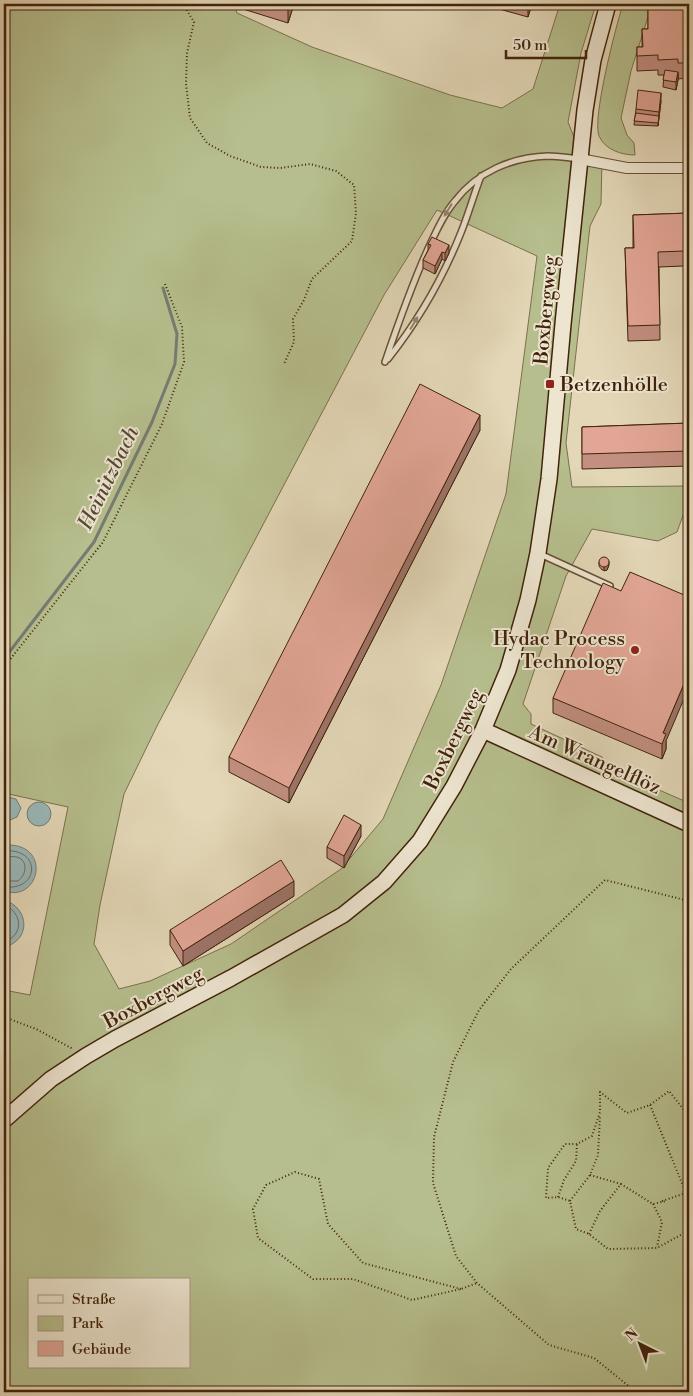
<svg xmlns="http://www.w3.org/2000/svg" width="693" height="1396" font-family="'Libre Bodoni',serif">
  <rect width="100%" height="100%" fill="#e3d7b7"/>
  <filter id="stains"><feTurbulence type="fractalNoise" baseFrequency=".004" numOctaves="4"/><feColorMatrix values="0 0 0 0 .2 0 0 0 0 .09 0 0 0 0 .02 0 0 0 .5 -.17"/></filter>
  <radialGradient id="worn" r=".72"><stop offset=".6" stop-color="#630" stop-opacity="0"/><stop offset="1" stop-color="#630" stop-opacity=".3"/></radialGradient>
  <path fill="#b6be8d" stroke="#7c704c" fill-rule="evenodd" d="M4,4h230l3,9 75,34 138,48 52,13 31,-19 27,-85h36l-15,49 -13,69 15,38 19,1 -1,43 -11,22 -24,217 6,44 117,-1v23l-4,1 -8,22 -19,9 -66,-12 -26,47 -43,128 8,10v10l71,33 9,12 78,34v589h-685v-402l26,5 38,-188 -64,-14zM437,210l100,46 -31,238 -65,191 -58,134 -42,50 -110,75 -81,37 -31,8 -25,-45 6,-39 24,-111 33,-68 227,-431zM29,1280h160v87h-160z
    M623,4h29l-21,67 -10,47 6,17 7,8 1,12c-13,0 -30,-5 -36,-19 -7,-18 17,-110 24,-132z"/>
  <path fill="#99b7b8" stroke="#767c73" d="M8,797l8,2 5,9 -4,9 -7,3 -6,-1v-21z
    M27 814a12 12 0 1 1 24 0a12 12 0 1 1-24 0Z
    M9,845c43,1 30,58 -5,46v-44z
    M4,900c26,8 27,41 0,47z"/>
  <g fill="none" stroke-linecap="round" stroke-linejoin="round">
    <path stroke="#6d6d62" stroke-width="1" d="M4,851c37,-4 37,40 0,36
      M4,857c4,0 8,-1 13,0 12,4 9,18 1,24h-14
      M4,905c19,7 20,31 0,37"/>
    <path stroke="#767c73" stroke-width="3" d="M4,659l90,-117 58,-120 23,-58 2,-30 -14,-46"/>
    <defs>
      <path id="lane" d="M388,359c30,-38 56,-83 74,-129 7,-18 12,-36 19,-54
        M385,362c13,-38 26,-75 42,-111 8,-17 16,-36 28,-50 22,-29 57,-44 93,-45 10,0 21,2 31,3
        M540,554l70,32"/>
      <path id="street" d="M580,159l47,9h62"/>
      <path id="secondary" d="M483,730l206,94
        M4,1120l47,-41 35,-23 29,-17 116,-61 112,-63 41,-33 36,-41 34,-55 29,-56 25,-60 20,-70 10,-47 11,-74 14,-155 22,-214 8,-50 15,-56"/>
    </defs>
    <use href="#lane" stroke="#6a5036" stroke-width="8"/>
    <use href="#street" stroke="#6a5036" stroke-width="12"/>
    <use href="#secondary" stroke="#41230b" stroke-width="18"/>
    <path stroke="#41230b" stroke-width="2" stroke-dasharray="1 2.5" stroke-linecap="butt" d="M183,4l11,18 -7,31 -1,31 4,34 17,25 23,13 31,11 19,1 30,-4 26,7 18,14 2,28 -4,28 -40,38 -8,21 -11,19 1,23 -10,22
      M4,667l99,-125 59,-118 22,-62 -2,-35 -17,-43
      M4,1017l32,12 37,20
      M650,1105l36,88v39l-29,16 -49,1 -19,-15 -13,-5 -6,-28 -12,-4 -12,1 2,-30 17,-24h12l15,-8 8,-24v-20l27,21 23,-8 19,-14 15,19 5,16
      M590,1175l31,9
      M558,1197l6,-17 12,-19 1,-17
      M570,1201l20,-26 8,-20 2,-40
      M662,1201l24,-8
      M653,1204l9,18 -5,25
      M589,1234l11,-23 21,-27 32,20 13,-3
      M461,1289l-98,-26 -35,-39 -9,-45 -24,-7 -29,13 -13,24 5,29 55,41h40l59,21 49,-11 16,-6
      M636,1392l-42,-34 -45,-13 -72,-62 -21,-27 -23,-73 1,-46 19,-75 26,-52 32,-41 94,-89 84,21"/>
    <use href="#lane" stroke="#ede5d0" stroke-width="5"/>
    <use href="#street" stroke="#ede5d0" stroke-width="10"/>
    <use href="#secondary" stroke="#ede5d0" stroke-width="15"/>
  </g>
  <path fill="#c28f81" stroke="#41230b" d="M243,4h51l-6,19 -45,-14z
    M481,4h51l-4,13z
    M653,4h33v74l-8,1v-5v6l-2,10 -13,-3 1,-12h-6v-5l-21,1v-24h5v-18h6v-20h5z
    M661,101l-3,25 -24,-1 2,-16z
    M689,213v253l-107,3v-42l107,-4 -5,-157 -25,1 1,73 -32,1 -3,-93h8v-33z
    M428,244l21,9 -4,8 -3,-2 -7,15 -12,-6v-8l5,-10z
    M480,430l-191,373 -60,-31v-15z
    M599,562l10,3 -2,5h-5l-3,-4z
    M553,698l113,43v8l-4,10 -109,-46z
    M361,836l-17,32 -17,-10v-11z
    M294,896l-111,70 -13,-21v-15z
    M4,954l5,9 -4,14h-1z"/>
  <path fill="#9e7469" stroke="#41230b" d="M290,4h4l-6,19v-15z
    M528,4h4l-4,13z
    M678,72v8l-2,10v-8z
    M661,93v8l-3,25 1,-14z
    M449,245v8l-4,8v-8z
    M442,252v7l-7,15v-8z
    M480,415v15l-191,373v-15z
    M609,561v4l-2,5 -3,1v-4z
    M689,672v15l-23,54v8l-4,10v-15l1,-11z
    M361,825v11l-17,32v-12z
    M294,881v15l-111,70v-15z
    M9,955v8l-4,14v-7z"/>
  <path fill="#e2a696" stroke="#41230b" d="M274,4h16l-2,4z
    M653,4h33v59h-8v-4l-20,1v-5l-21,1v-9h6l-1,-18h6v-20h5z
    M665,70l13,2 -2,10 -13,-2z
    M638,90l23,3 -2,19 -23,-3z
    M636,113l23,3 -1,7 -24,-2z
    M689,213v238l-107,3v-27l107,-4 -5,-172 -26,1 2,73 -32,1 -3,-78h9l-1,-33z
    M432,237l17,8 -4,8 -3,-1 -7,14 -12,-6 8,-15 -3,-1z
    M420,384l60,31 -191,373 -60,-31z
    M599 562a5 5 0 1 1 10 0a5 5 0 1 1-10 0Z
    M630,572l59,25v75l-26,61 3,1 -4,10 -109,-46 50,-115 18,8z
    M344,815l17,10 -17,31 -17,-9z
    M281,860l13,21 -111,70 -13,-21z
    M4,954l5,1 -4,15 -1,-1z"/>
  <defs><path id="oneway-solid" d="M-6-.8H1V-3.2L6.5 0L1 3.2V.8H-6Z" transform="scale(1.25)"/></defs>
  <g fill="#97846e">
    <use href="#oneway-solid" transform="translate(448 210) rotate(122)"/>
    <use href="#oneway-solid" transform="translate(414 323) rotate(-59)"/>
  </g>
  <g fill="#8f2418" stroke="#ede5d0" stroke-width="2">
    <rect x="545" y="379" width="10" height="10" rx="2.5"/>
    <circle cx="635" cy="650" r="5"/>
  </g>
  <g text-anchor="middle" stroke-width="4" stroke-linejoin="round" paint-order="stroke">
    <g font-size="20" fill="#41230b" stroke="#ede5d0">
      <text transform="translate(545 310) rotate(-85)" y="7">Boxbergweg</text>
      <text transform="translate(453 739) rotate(-64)" y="7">Boxbergweg</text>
      <text transform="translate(595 759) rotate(24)" y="7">Am Wrangelflöz</text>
      <text transform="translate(153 997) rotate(-28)" y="7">Boxbergweg</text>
    </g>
    <g font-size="20" fill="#41230b" stroke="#ede5d0" text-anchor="start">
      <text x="560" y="391">Betzenhölle</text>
      <text x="625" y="645" text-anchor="end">Hydac Process<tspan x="625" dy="23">Technology</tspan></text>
    </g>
    <g font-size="21" font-style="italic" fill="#574836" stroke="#ede5d0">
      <text transform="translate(108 478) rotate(-64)" y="7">Heinitzbach</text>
    </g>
  </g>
  <rect width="693" height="1396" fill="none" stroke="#e3d7b7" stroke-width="20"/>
  <rect x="5" y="5" width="683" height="1386" fill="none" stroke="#41230b" stroke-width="2.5"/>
  <rect x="10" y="10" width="673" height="1376" fill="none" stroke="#41230b"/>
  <rect x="28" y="1278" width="162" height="90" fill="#ede5d0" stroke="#a89781"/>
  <rect x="38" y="1295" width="25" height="8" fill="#ede5d0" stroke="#a89781"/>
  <text x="72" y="1304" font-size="15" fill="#41230b">Straße</text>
  <rect x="38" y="1316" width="25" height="15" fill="#b6be8d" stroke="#a89781"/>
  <text x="72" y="1328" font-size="15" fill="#41230b">Park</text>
  <rect x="38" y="1341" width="25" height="15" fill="#e2a696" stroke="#a89781"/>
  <text x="72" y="1354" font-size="15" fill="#41230b">Gebäude</text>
  <g transform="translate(640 1344) rotate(318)" stroke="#ede5d0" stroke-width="4" paint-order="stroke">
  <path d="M0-4L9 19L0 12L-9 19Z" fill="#41230b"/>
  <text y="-8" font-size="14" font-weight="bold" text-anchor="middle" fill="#41230b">N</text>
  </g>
  <path d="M506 50v8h80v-8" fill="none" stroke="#41230b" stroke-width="2.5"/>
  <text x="513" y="50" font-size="15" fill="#41230b" stroke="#ede5d0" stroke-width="4" paint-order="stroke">50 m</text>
  <rect width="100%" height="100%" filter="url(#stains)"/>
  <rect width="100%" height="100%" fill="url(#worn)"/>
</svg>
